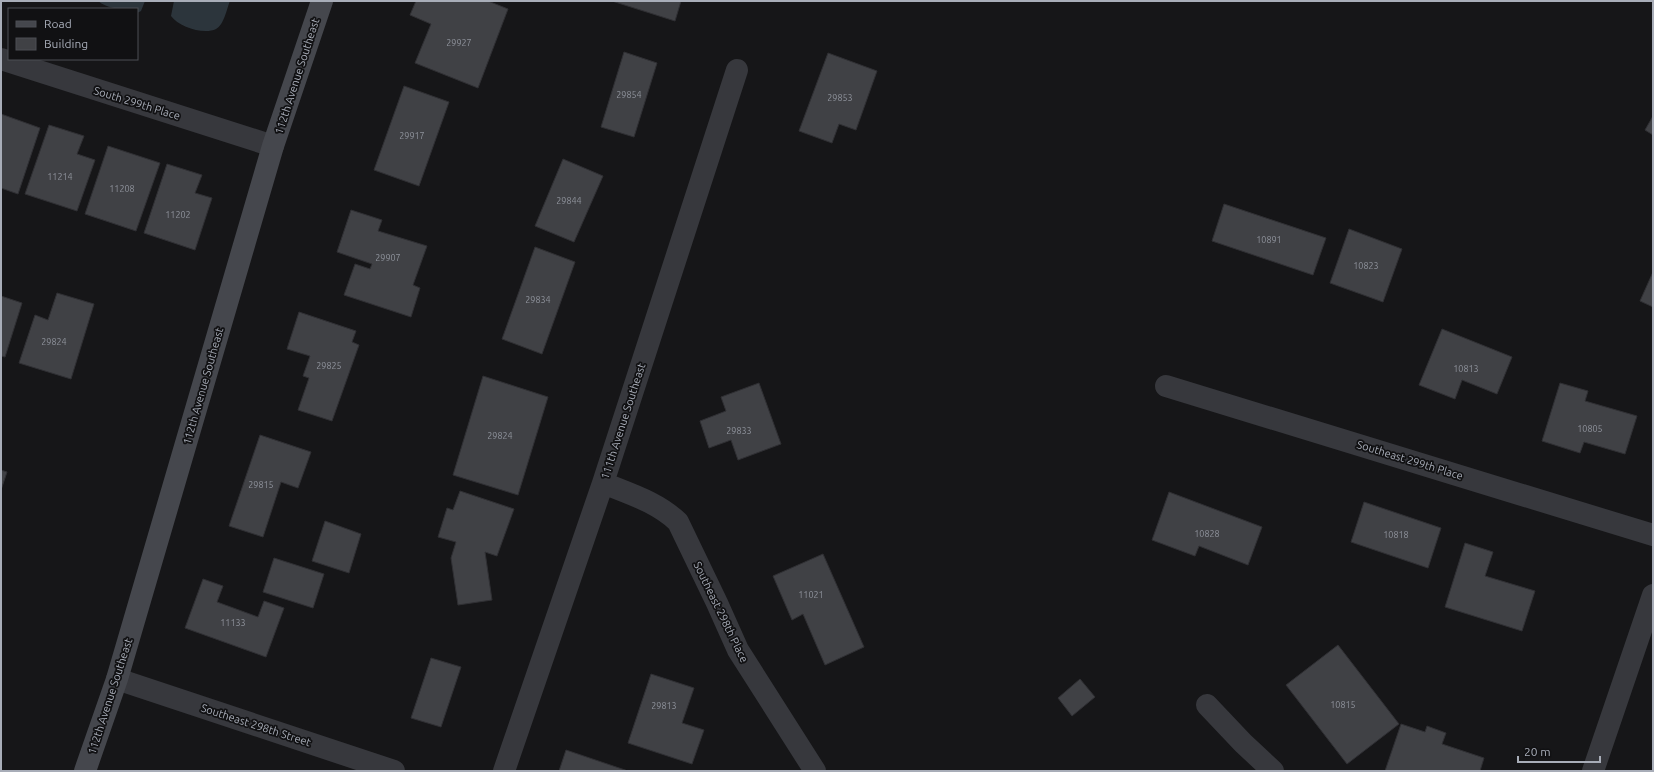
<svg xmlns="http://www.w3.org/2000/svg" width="1654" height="772" font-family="Ubuntu,sans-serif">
  <rect width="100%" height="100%" fill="#161618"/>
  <path fill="#2c353c" d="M98,1h47l-4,10 -4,2v-4c-14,0 -28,1 -39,-8z
    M174,1h56c-3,7 -6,24 -14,28 -12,6 -37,-2 -45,-13z"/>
  <path fill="#404145" stroke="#303034" d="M416,1h72l20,8 -30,79 -63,-25 16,-39 -21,-9z
    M612,1h69l-6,20z
    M624,52l33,11 -23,74 -33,-10z
    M828,53l49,18 -21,59 -17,-6 -7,19 -33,-12z
    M404,86l45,16 -30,84 -45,-16z
    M1,114l39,14 -22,66 -17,-6z
    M1653,116v19l-8,-5z
    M49,125l35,11 -7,18 18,6 -18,51 -52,-17z
    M108,146l52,17 -24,68 -51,-17z
    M563,159l40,17 -29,66 -39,-16z
    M167,164l35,11 -7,18 17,5 -17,52 -51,-17z
    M1224,204l102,34 -13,37 -101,-34z
    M351,210l31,10 -4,11 49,15 -14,39 7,3 -9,29 -67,-22 11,-31 15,5 2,-5 -35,-12z
    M1349,229l53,20 -19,53 -53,-19z
    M535,247l40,15 -33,92 -40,-15z
    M1653,272v35l-13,-6z
    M57,293l37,11 -23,75 -52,-16 16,-48 13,5z
    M1,296l21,7 -17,54 -4,-1z
    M299,312l57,19 -4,11 7,3 -27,76 -34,-11 11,-32 -6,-2 7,-20 -23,-7z
    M1442,329l70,28 -15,37 -35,-14 -7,19 -36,-14z
    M483,376l65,21 -30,98 -65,-20z
    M759,383l22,61 -43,16 -7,-20 -22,8 -9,-27 26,-10 -5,-14z
    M1560,383l28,8 -3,10 52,15 -12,38 -41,-12 -4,11 -38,-12z
    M260,435l51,17 -13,36 -17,-6 -18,55 -34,-11z
    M1,470l6,2 -6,18z
    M460,491l54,18 -17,47 -12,-4 7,48 -34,5 -7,-47 5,-16 -18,-5 9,-29 6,2z
    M1169,492l93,35 -14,38 -49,-19 -4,10 -43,-16z
    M1364,502l77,26 -13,40 -77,-26z
    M325,521l36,13 -12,39 -37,-12z
    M1465,543l28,9 -8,24 50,15 -13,40 -77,-24z
    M823,554l41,93 -39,18 -22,-51 -11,6 -19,-44z
    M274,558l50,16 -11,34 -50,-16z
    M203,579l20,7 -6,16 41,15 6,-16 20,7 -18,49 -81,-29z
    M1338,645l61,79 -52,40 -61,-79z
    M431,658l30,9 -20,60 -30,-9z
    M651,674l43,14 -12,35 22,7 -12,34 -64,-21z
    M1080,679l15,18 -23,19 -14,-18z
    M1401,724l24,8 2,-6 19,7 -4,11 42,14 -4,13h-95z
    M566,750l62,21h-69z"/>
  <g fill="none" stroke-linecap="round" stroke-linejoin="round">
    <path stroke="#37383d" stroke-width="22" d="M1,59l272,87
      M1166,386l487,149
      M603,483c27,11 54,19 75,39l39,81 21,47 77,121
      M117,679l277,92
      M1207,705l36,38 30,28
      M504,771l99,-288 134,-413
      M1593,771l60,-176"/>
    <path stroke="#45474d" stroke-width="22" d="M85,771l32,-92 156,-533 49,-145"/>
  </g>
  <g text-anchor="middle" stroke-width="3.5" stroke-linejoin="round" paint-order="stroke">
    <g font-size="9" fill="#8e929b">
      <text x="459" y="46">29927</text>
      <text x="629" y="98">29854</text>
      <text x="840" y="101">29853</text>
      <text x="412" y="139">29917</text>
      <text x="60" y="180">11214</text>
      <text x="122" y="192">11208</text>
      <text x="569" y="204">29844</text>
      <text x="178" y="218">11202</text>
      <text x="1269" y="243">10891</text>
      <text x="388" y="261">29907</text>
      <text x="1366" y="269">10823</text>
      <text x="538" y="303">29834</text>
      <text x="54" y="345">29824</text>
      <text x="329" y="369">29825</text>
      <text x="1466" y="372">10813</text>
      <text x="1590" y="432">10805</text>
      <text x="739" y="434">29833</text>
      <text x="500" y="439">29824</text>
      <text x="261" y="488">29815</text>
      <text x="1207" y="537">10828</text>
      <text x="1396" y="538">10818</text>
      <text x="811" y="598">11021</text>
      <text x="233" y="626">11133</text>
      <text x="1343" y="708">10815</text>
      <text x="664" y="709">29813</text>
    </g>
    <g font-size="11" fill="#a8adb8" stroke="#111113">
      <text transform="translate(297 76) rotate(-72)" y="4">112th Avenue Southeast</text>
      <text transform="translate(137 103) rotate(17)" y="4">South 299th Place</text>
      <text transform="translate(203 386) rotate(-74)" y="4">112th Avenue Southeast</text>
      <text transform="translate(623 421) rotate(-72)" y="4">111th Avenue Southeast</text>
      <text transform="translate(1410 460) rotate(17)" y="4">Southeast 299th Place</text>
      <text transform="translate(721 612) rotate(64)" y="4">Southeast 298th Place</text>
      <text transform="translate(110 696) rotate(-72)" y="4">112th Avenue Southeast</text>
      <text transform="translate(256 725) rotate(18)" y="4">Southeast 298th Street</text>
    </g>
  </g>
  <rect width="1654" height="772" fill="none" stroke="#a8adb8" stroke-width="4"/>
  <rect x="8" y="8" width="130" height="52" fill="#111113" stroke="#4d4f55"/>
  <rect x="16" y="21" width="20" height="6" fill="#45474d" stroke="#4d4f55"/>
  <text x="44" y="28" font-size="12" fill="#a8adb8">Road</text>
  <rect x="16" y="38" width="20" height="12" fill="#404145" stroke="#4d4f55"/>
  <text x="44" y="48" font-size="12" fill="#a8adb8">Building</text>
  <path d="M1518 756v6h82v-6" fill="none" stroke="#a8adb8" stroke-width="2"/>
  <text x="1524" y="756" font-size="12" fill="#a8adb8" stroke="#111113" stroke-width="3" paint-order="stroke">20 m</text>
</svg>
